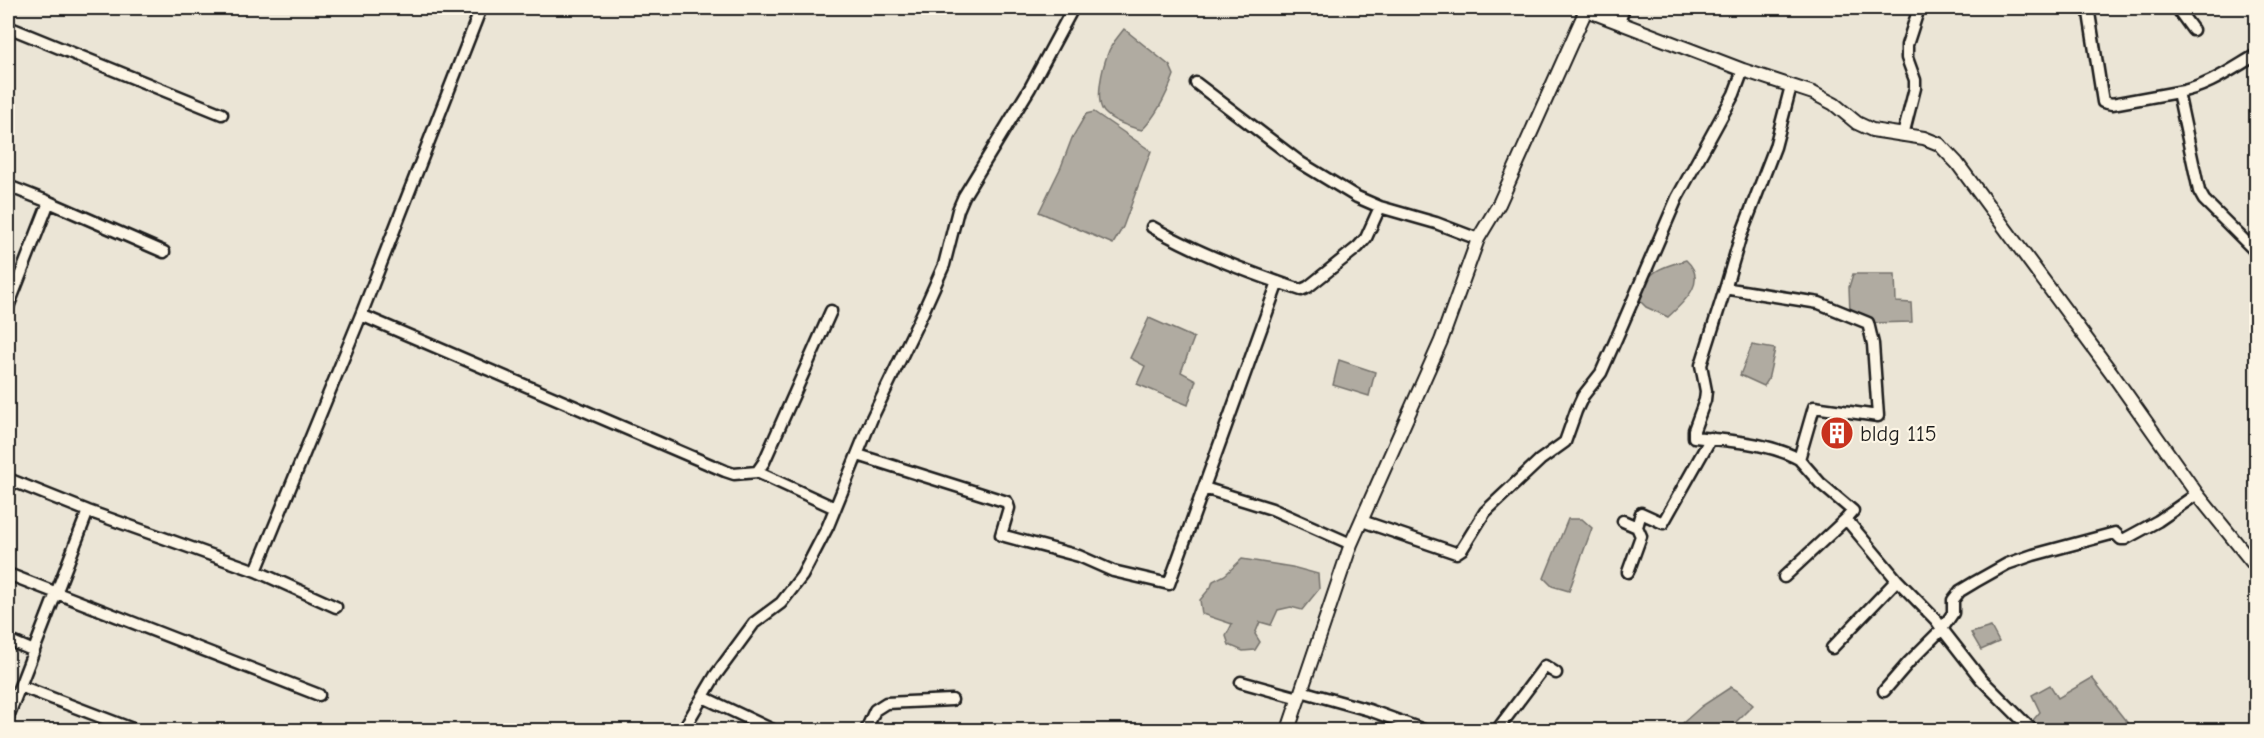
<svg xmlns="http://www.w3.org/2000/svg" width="2264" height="738" font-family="'Comic Neue',sans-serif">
  <rect width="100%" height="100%" fill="#fcf5e5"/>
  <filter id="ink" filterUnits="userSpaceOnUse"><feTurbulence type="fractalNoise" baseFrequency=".0167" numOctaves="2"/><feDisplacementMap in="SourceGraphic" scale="12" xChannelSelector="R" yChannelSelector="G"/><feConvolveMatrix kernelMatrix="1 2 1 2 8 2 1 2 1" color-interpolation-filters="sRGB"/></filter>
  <g filter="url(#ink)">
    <path fill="#ebe5d6" d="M8,8h2248v722h-2248z"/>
    <path fill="#b0aba1" stroke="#75726c" stroke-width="1.5" d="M1124,29l46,37 4,9c-7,19 -18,41 -32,55 -12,-3 -29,-8 -38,-18 -10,-12 -1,-46 4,-59 3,-9 10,-16 16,-24z
      M1094,112l57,39 -28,76 -10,17 -74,-32 22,-45 11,-29 14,-24z
      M1686,260c23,21 -2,42 -18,57l-22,-10 -9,-9c11,-27 21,-30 49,-38z
      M1853,274h42l1,28 15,1 1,19 -41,1 -21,-11 -1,-25z
      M1149,318l45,20 -13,34 15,8 -8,25 -51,-21 8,-18 -15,-8z
      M1752,345l23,4 -7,31 -4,6 -24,-11z
      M1339,360l36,12 -6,24 -36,-11z
      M1568,519h14l10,9 -23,63 -17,-5 -8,-8z
      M1242,559l50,8 26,7 1,15 -17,21 -11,-3 -13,3 -7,15 -11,-3 -5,12 5,8 -5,8 -12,1 -14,-6 -3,-9 6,-12 -30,-10 -2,-14 11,-13 2,-6 12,-6z
      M1991,627l8,15 -18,8 -10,-17z
      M2092,678l41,52h-98l-6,-5 11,-13 -8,-17 18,-10 8,13z
      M1731,687l7,4 15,14 -23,23 -4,2h-51l27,-24z"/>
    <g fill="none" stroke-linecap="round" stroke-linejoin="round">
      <defs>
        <path id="minor" d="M2093,8l-4,5 14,89 9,2 66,-12
          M2177,8l16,22
          M1619,22l5,-14
          M8,27l214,87
          M2256,55c-24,14 -50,33 -78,37l21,99 5,9 52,52
          M1196,83l105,80 56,34 23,10 56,16 42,16
          M1791,86l-16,61 -35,91 -14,48 4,3 89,14 49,20 5,21 5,72 -64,-9 -15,52 21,24 33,28 -7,8
          M1903,135l12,-47v-8l-8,-22v-13l12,-37
          M8,186l41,16 115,50
          M1152,227c47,27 98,46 149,63l7,-3 50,-40 8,-9 14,-31
          M1726,286l-25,79 5,26 -1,9 -11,30v7c36,4 73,5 105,22
          M8,307l41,-105
          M361,315l364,156 9,3 23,-2 7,-10 67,-151
          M858,455l149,47 2,6 -8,27 78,21 34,15 56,13 109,-302
          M757,472l78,36
          M8,479l80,32 168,60 80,36
          M1204,488l68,21 79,35
          M1362,521l94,32 6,-4 23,-37 55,-52 25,-18 11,-31 7,-15 18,-23 16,-36 60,-139 57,-104 9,-24
          M1623,521l14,6 4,-14 22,10 48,-85
          M256,571l105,-256 120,-307
          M1628,572l13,-36 -4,-9
          M8,574l311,121
          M1784,577l62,-58 51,61
          M8,640l26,11
          M1832,648l65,-68 39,40 6,9 -33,33 -25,29
          M1241,682l58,16
          M20,686l115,44
          M1301,691l68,19 55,20
          M703,697l70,33
          M8,717l80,-206
          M683,730l32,-54 39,-53 27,-20 21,-27 26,-50 44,-108 51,-106 21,-47 14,-55 6,-14 66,-108 43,-80
          M866,730l9,-20 11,-7 66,-3
          M1497,730l48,-64 11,7
          M2032,730l-51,-51 -39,-50 11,-16v-13l7,-9 15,-9 32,-18 26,-9 82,-22 6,6h4l33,-18 39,-27"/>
        <path id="tertiary" d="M1581,8l162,62 70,23 21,11 23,19 15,7 52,8 15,6 18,19 154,209 86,122 59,73
          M1288,730l63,-186 90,-203 37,-102 21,-35 87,-194"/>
      </defs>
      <use href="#minor" stroke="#1c1c1c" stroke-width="15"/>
      <use href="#tertiary" stroke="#1c1c1c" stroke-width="16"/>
      <use href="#minor" stroke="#fcf5e5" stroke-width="10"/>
      <use href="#tertiary" stroke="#fcf5e5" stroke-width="12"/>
    </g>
  </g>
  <defs>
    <symbol id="building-disc" viewBox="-11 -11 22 22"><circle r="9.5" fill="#c8321e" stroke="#fcf5e5"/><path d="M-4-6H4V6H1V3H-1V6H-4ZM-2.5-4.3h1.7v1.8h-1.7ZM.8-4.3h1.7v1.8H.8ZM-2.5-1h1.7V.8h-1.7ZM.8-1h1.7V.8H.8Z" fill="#fff"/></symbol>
  </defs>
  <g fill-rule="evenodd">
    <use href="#building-disc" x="1818" y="414" width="38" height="38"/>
  </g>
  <g text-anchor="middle" stroke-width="4.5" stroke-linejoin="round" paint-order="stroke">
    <g font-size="22" fill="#1c1c1c" stroke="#fcf5e5" text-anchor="start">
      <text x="1860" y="441">bldg 115</text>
    </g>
  </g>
  <rect width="2264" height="738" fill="none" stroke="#fcf5e5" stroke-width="30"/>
  <rect x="15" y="15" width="2234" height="708" fill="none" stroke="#1c1c1c" stroke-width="2" filter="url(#ink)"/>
</svg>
